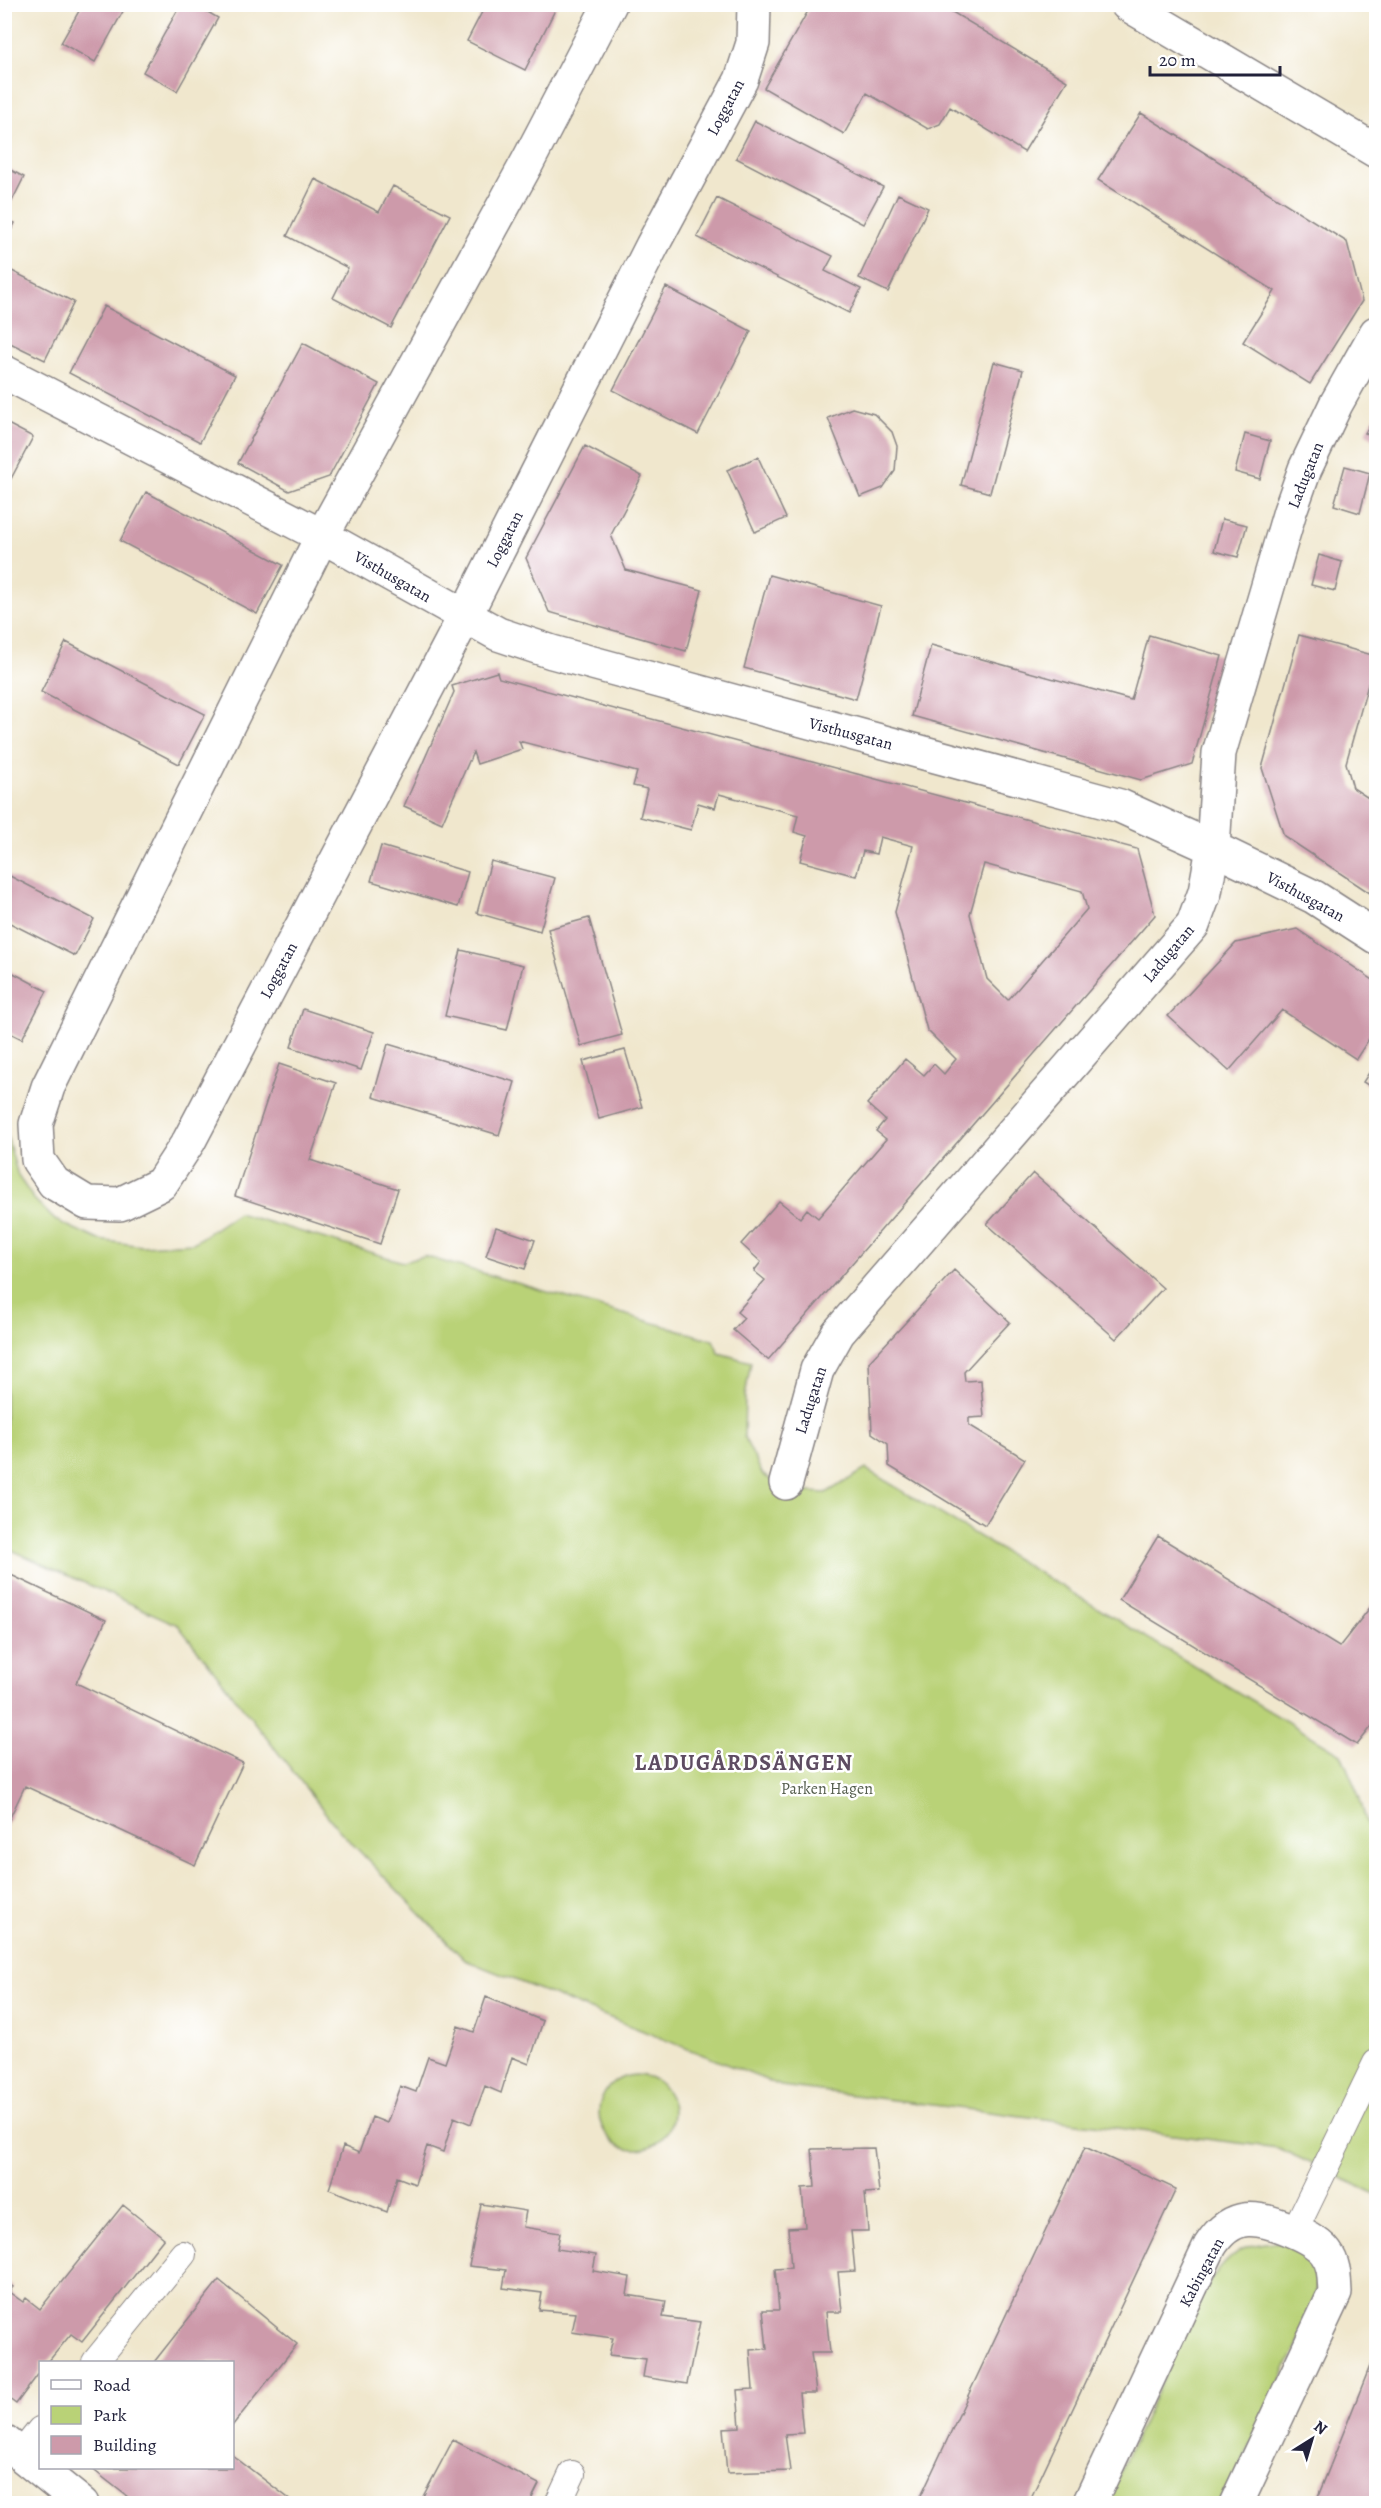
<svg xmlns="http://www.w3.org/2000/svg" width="1381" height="2508" font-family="Alegreya,serif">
  <rect width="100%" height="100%" fill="#fff"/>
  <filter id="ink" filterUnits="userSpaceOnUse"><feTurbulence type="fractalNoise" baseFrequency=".0167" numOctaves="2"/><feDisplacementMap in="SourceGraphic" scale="12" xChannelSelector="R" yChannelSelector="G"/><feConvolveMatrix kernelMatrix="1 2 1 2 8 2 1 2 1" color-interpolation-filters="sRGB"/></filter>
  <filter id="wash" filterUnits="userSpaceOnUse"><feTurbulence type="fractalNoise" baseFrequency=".008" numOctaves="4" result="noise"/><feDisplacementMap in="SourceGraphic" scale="24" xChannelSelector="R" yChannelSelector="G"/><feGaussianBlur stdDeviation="1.35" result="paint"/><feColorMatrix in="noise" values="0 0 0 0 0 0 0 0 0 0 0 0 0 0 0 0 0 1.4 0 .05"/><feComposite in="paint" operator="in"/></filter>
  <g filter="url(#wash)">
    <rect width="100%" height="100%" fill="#f0e7cd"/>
    <path fill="#b9d277" stroke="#6e7a59" stroke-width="1.5" d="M5,1076v53l13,47 15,22 22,22 44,20 43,6 51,-3 45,-30 165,49 21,-6 289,84 6,13 32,9 -6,34 -1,41 19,38 27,16 36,2 40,-24 475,285 18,42 17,59v339l-98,-46 -497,-62 -316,-126 -127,-131 -160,-204 -173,-78z
      M599 2112a37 37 0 1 1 74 0a37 37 0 1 1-74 0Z
      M1279,2242c37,18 42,30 34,70l-90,191 -118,1 100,-216c22,-30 34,-45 74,-46z"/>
    <g id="blocks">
      <path fill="#cd9aaa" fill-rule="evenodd" d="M83,4h44l-32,58 -34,-19z
        M181,4h13l24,14 -41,73 -34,-19z
        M471,4h87l-33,66 -58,-29 16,-31z
        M812,4h127l128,77 -43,71 -74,-45 -10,17 -12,5 -61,-36 -23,41 -80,-46z
        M1141,113l206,129 15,59 -52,83 -67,-42 32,-51 -177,-111z
        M755,121l128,66 -20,37 -127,-66z
        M5,167l19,10 -19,38z
        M315,179l64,33 14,-26 57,29 -59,113 -58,-30 15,-30 -61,-32z
        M898,194l30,14 -40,84 -29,-14z
        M717,198l116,58 -8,15 36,18 -12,24 -152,-76z
        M4,218l11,5 -11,20z
        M6,268l68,34 -29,58 -41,-20z
        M666,287l85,44 -53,103 -85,-44z
        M104,306l131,69 -35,67 -131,-69z
        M303,343l76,41 -50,93 -40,14 -51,-28z
        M994,362l29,8 -33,123 -29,-8z
        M852,408l22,6 18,18 5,14 -2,25 -12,17 -23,9 -32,-79z
        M1376,414v26l-11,-7z
        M4,422l29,15 -29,55z
        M1245,434l25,7 -10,38 -25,-7z
        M585,446l57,30 -31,59 15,35 76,20 -16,61 -137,-39 -23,-54z
        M758,457l28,61 -31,14 -28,-62z
        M1345,466l25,7 -10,40 -26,-8z
        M146,492l137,73 -26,49 -137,-73z
        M1222,519l25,6 -9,32 -24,-6z
        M1319,555l23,7 -7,29 -24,-6z
        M769,575l112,31 -25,93 -112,-31z
        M1149,635l73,21 -30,108 -51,16 -229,-64 19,-71 200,55z
        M1299,635l77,21 -30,107 7,25 23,15v94l-92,-61 -22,-68z
        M66,642l139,72 -26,50 -138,-72z
        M497,672l2,6 638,171 18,66 -387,445 -35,-30 11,-12 -7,-6 28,-32 -11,-9 7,-9 -20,-18 38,-43 21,17 7,-9 11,9 68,-79 -10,-8 9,-11 -18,-16 38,-45 19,16 10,-11 10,10 12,-15 -29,-29 -32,-118 18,-66 -33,-9 -4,17 -13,-3 -7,25 -56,-15 7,-25 -13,-4 4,-17 -79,-21 -4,14 -17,-5 -7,27 -51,-13 7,-28 -14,-3 4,-14 -118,-31 3,8 -45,15 -4,-12 -31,71 -38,-17 50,-114 -2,-6zM984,864l98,27 5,18 -79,91 -21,-21 -17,-65z
        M381,846l87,26 -10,35 -87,-26z
        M491,861l64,17 -15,53 -63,-18z
        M4,873l90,46 -19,37 -71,-36z
        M589,918l33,117 -41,11 -33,-117z
        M1297,929l79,53v46l-20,31 -74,-49 -53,61 -61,-55 68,-73z
        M461,950l62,15 -16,65 -62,-14z
        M4,968l43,23 -25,48 -18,-9z
        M303,1009l71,23 -13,38 -70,-23z
        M388,1044l127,38 -16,53 -126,-38z
        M625,1050l17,57 -43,12 -16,-58z
        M1376,1062v28l-13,-8z
        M279,1064l57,19 -26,77 88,29 -18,55 -145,-48z
        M1033,1173l130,115 -47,51 -129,-115z
        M496,1227l39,13 -10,29 -39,-13z
        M954,1270l56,52 -46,50 1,9 16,-1 1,16 2,21 -15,1v7l56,34 -40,66 -96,-59 -1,-22 -16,-11 -3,-71z
        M1158,1536l181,111 37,-47v121l-19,24 -238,-145z
        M11,1575l95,45 -30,63 167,80 -48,102 -170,-79 -21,44v-241z
        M486,1997l57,24 -14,43 -17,-7 -11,36 -16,-7 -14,38 -17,-7 -11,35 -16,-6 -12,38 -18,-7 -10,35 -58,-23 14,-43 16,7 13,-36 15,6 13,-37 16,6 12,-35 17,6 13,-37 16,6z
        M1085,2147l91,42 -148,315h-111z
        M874,2148l5,44 -14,1 3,38h-17l4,40 -17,1 4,40h-16l4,41h-19l5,40h-17l4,40 -18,1 5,37 -63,2 -4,-45 17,-1 -3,-37 16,-1 -3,-39 17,-1 -4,-39h16l-4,-41 16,-1 -3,-40 17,-1 -3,-39 13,-1 -3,-38z
        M481,2204l45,7 -3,16 37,6 -3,16 39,6 -3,16 37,6 -3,18 39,6 -3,16 37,5 -13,62 -44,-7 3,-18 -37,-4 4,-17 -41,-6 4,-19 -37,-3 3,-17 -39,-5 3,-18 -37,-4z
        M123,2205l41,33 -82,104 -11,-8 -23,28h-8v10l-24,32 -12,-9v-114l9,6 -4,5 14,10 3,-4 14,11z
        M219,2280l78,64 -65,82v-64h-78z
        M1376,2351v153h-61z
        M453,2440l86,44 -10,20h-110z
        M232,2455l64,49h-159l-46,-36h141z"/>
    </g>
  </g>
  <g filter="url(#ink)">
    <use href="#blocks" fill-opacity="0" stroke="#898484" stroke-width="1.5"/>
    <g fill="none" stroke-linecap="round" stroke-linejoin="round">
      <defs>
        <path id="service" d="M1294,2232l82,-169
          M95,2362l88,-108
          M22,2453l18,-23
          M558,2504l14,-30"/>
        <path id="pedestrian" d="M4,372l318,164"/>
        <path id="minor" d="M610,4l-83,159 -205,373 -274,551 -12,37 2,36 16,23 33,20 33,1 41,-20 28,-43 276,-525 187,-370 89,-166 12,-37 1,-39
          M322,536l176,98 54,18 568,154 93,42 101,49 62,40
          M786,1483l31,-113 21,-37 355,-408 12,-33 8,-44 6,-95 71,-242 15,-42 31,-65 40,-71
          M4,2441l78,63
          M1089,2504l121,-258c22,-35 48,-30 81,-16 12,5 27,12 35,23 9,12 8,26 9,40l-99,211"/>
        <path id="tertiary" d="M1127,4l249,147"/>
      </defs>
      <use href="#service" stroke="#898484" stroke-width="28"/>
      <use href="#pedestrian" stroke="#898484" stroke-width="36"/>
      <use href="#minor" stroke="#898484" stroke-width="36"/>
      <use href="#tertiary" stroke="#898484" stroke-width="36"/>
      <use href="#service" stroke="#fff" stroke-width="26"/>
      <use href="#pedestrian" stroke="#fff" stroke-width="33"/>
      <use href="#minor" stroke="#fff" stroke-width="33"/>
      <use href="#tertiary" stroke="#fff" stroke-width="33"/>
    </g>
  </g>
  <g text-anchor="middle" stroke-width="5" stroke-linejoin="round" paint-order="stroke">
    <g font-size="16" fill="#22223b" stroke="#fff">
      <text transform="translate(725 107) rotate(-62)" y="6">Loggatan</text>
      <text transform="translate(1305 475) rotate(-68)" y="6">Ladugatan</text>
      <text transform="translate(504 539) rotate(-63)" y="6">Loggatan</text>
      <text transform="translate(393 576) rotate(30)" y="6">Visthusgatan</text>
      <text transform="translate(851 733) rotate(15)" y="6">Visthusgatan</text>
      <text transform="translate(1306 896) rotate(29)" y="6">Visthusgatan</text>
      <text transform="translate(1168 953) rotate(-50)" y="6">Ladugatan</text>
      <text transform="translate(278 970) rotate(-62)" y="6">Loggatan</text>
      <text transform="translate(810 1400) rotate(-72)" y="6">Ladugatan</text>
      <text transform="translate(1201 2272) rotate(-62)" y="6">Kabingatan</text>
    </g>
    <g font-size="16" fill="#576050" stroke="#fff">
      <text x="827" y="1794">Parken Hagen</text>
    </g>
    <g font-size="22" font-weight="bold" letter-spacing="1.5" fill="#5e4c62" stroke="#fff">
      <text x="744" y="1770">LADUGÅRDSÄNGEN</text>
    </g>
  </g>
  <rect width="1381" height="2508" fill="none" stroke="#fff" stroke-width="24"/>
  <rect x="39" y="2361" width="195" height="108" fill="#ffffff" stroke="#a7a7b1" stroke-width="1.5"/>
  <rect x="51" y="2380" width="30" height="9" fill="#ffffff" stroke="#a7a7b1" stroke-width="1.5"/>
  <text x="93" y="2391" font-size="18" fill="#22223b">Road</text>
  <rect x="51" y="2406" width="30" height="18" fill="#b9d277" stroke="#a7a7b1" stroke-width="1.5"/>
  <text x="93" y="2421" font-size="18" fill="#22223b">Park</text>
  <rect x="51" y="2436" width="30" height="18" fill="#cd9aaa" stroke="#a7a7b1" stroke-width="1.5"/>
  <text x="93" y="2451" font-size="18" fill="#22223b">Building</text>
  <g transform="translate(1312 2439) rotate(37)" stroke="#ffffff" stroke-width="4.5" paint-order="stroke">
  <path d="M0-4.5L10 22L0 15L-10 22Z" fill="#22223b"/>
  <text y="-9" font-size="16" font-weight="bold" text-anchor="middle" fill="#22223b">N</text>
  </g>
  <path d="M1150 66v9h130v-9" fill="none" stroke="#22223b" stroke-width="3"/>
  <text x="1159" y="66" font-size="18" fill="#22223b" stroke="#ffffff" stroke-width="4.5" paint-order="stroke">20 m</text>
</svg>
